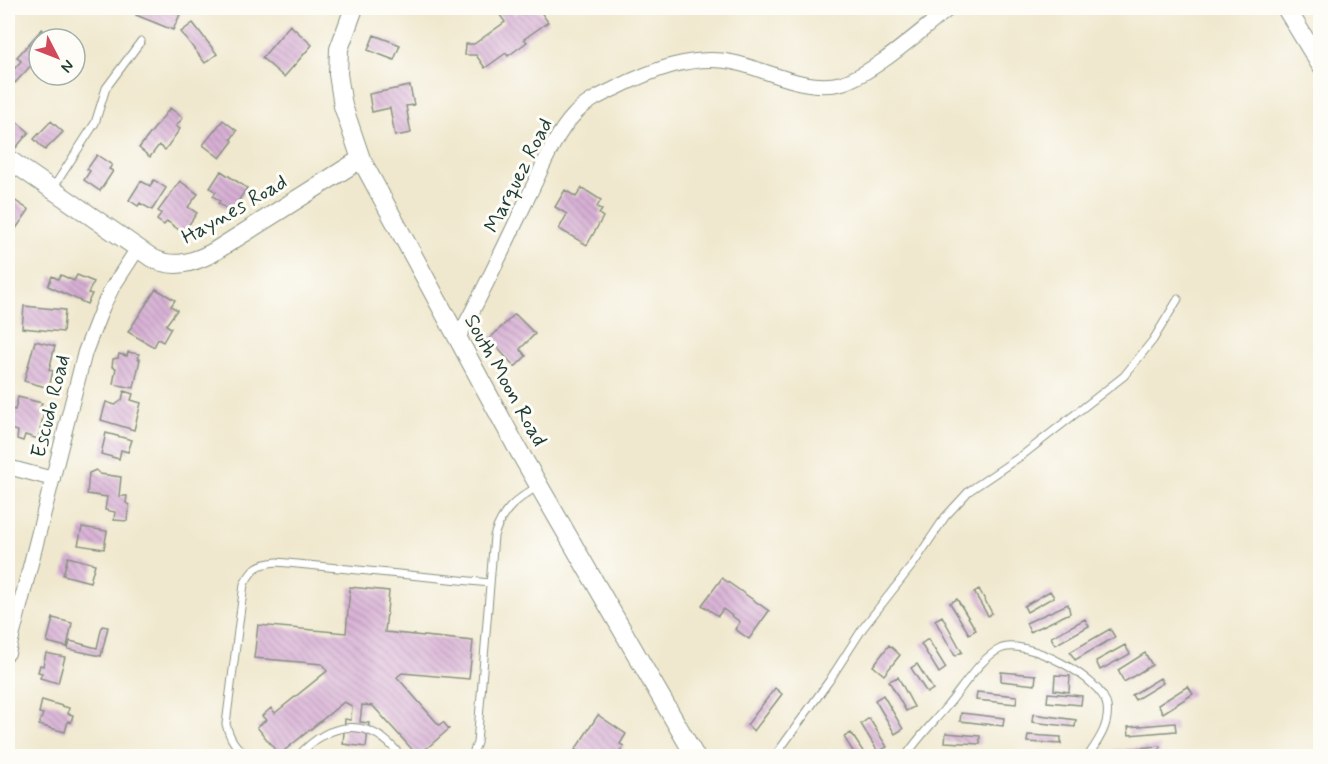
<svg xmlns="http://www.w3.org/2000/svg" width="1328" height="764" font-family="Mynerve,sans-serif">
  <defs>
    <pattern id="building-back-hatch" width="6" height="6" patternUnits="userSpaceOnUse" patternTransform="scale(1.5)"><rect width="6" height="6" fill="#d8b0d5"/><path d="M-1 5l2 2M0 0l6 6M5-1l2 2" fill="none" stroke="#af90ae"/></pattern>
  </defs>
  <rect width="100%" height="100%" fill="#fdfcf7"/>
  <filter id="ink" filterUnits="userSpaceOnUse"><feTurbulence type="fractalNoise" baseFrequency=".0167" numOctaves="2"/><feDisplacementMap in="SourceGraphic" scale="12" xChannelSelector="R" yChannelSelector="G"/><feConvolveMatrix kernelMatrix="1 2 1 2 8 2 1 2 1" color-interpolation-filters="sRGB"/></filter>
  <filter id="wash" filterUnits="userSpaceOnUse"><feTurbulence type="fractalNoise" baseFrequency=".008" numOctaves="4" result="noise"/><feDisplacementMap in="SourceGraphic" scale="24" xChannelSelector="R" yChannelSelector="G"/><feGaussianBlur stdDeviation="1.35" result="paint"/><feColorMatrix in="noise" values="0 0 0 0 0 0 0 0 0 0 0 0 0 0 0 0 0 1.4 0 .05"/><feComposite in="paint" operator="in"/></filter>
  <g filter="url(#wash)">
    <rect width="100%" height="100%" fill="#f0e8ce"/>
    <g id="blocks">
      <path fill="url(#building-back-hatch)" d="M139,8h9l11,4 2,-4h16l5,2 -9,20 -37,-15z
        M502,8h8l5,6 10,-6h13l10,14 -24,17 3,3 -19,14 -2,-3 -21,15 -9,-13h-11l1,-11h8l31,-22 -8,-11z
        M193,23l24,31 -12,9 -24,-31z
        M290,25l22,20 -28,32 -22,-19z
        M42,29l11,10h-14v22l-2,-2 -22,24 -7,-7 13,-15 -4,-4z
        M374,35l26,10 -6,15 -26,-10z
        M410,86l4,19 -8,1 5,27 -16,3 -5,-28 -18,4 -3,-18z
        M170,108l13,10 -7,8 4,3 -15,21 -6,-5 -9,12 -11,-9z
        M223,120l14,11 -6,8 2,2 -13,17 -17,-13z
        M16,121l13,11 -14,17 -7,-7v-11z
        M51,121l12,11 -18,18 -11,-11z
        M97,155l15,10 -3,4 4,2 -13,20 -16,-11 6,-9 -3,-2z
        M221,171l26,17 -14,21 -4,-3 -2,3 -9,-6 2,-2 -7,-5 3,-4 -6,-4z
        M154,180l12,8 -14,22 -12,-7 -2,3 -9,-6 12,-19 9,5z
        M180,181l18,13 -10,13 9,6 -14,20 -16,-12 -3,4 -7,-5 4,-7 -3,-2z
        M582,188l19,12 -4,7 5,3 -3,4 4,3 -16,28 -28,-16 8,-15 -12,-7 10,-17 11,7z
        M8,196l21,14 -14,20 -7,-5z
        M61,275l13,6 3,-6 17,7 -6,11 4,1 -5,10 -39,-18 4,-10 6,3z
        M156,289l19,11 -4,6 6,4 -11,15 5,3 -8,14 -5,-3 -4,8 -26,-15z
        M24,306l41,4 -2,22 -41,-4z
        M515,314l20,20 -15,15 6,7 -11,11 -26,-28z
        M35,341l20,5 -6,24 4,1 -4,17 -25,-7z
        M128,352l11,2 -1,5h2l-6,29 -21,-4 3,-16 -4,-1 1,-8 5,-1 1,-4 8,2z
        M124,391l9,3 -2,6 10,3 -7,27 -33,-10 5,-18 9,3 7,-5z
        M18,397l24,6 -3,8 5,2 -6,26 -13,-4 -2,6 -6,-2 1,-8 -10,-2v-21l7,2z
        M106,433l26,7 -4,12 -7,-2 -2,9 -18,-5z
        M96,470l4,4 21,3 -2,19h8l-1,7 3,2 -2,16 -13,-1 1,-8 -10,-2 2,-13 -20,-3 2,-21z
        M82,527l25,4 -3,18 -26,-4z
        M68,557l27,7 -5,18 -27,-7z
        M722,578l47,33 -20,28 -14,-10 5,-7 -17,-13 -5,7 -16,-11z
        M350,587l39,4 -4,41 88,9 -4,38 -67,-6 -5,4 42,48 4,-3 6,7 -31,27 -45,-50 -11,-1 -2,17 9,1 -3,24 -23,-3 2,-25 6,1 1,-14 -8,-4 -65,53 -22,-28 9,-7 -4,-4 9,-8 4,5 52,-42 -5,-7 -68,-6 4,-33 88,8z
        M979,589l13,24 -4,3 -14,-24z
        M1050,591l4,6 -27,15 -3,-6z
        M957,599l19,31 -7,4 -19,-31z
        M1068,604l2,9 -40,19 -4,-9z
        M942,616l20,36 -7,4 -20,-36z
        M53,618l19,5 -5,24 -20,-5z
        M1085,619l4,7 -34,19 -4,-8z
        M102,626l6,1 -7,29 -33,-7 2,-8 27,7z
        M1110,629l5,8 -40,23 -5,-8z
        M928,639l18,29 -7,5 -18,-29z
        M889,645l11,10 -16,20 -11,-9z
        M1125,645l5,9 -30,16 -4,-9z
        M46,653l19,4 -7,26 -18,-5 2,-5 -4,-1 2,-7 3,1z
        M1145,653l7,12 -28,17 -6,-12z
        M917,664l16,25 -6,4 -16,-25z
        M1001,672l35,3 -1,10 -34,-4z
        M1055,675l15,1 -1,16 -15,-2z
        M898,677l16,30 -8,4 -17,-30z
        M1160,678l3,5 -28,17 -3,-5z
        M1188,686l5,8 -30,19 -5,-8z
        M775,688l7,6 -28,37 -7,-6z
        M977,692l40,4 -1,8 -40,-4z
        M1048,693l34,3 -1,9 -34,-3z
        M883,695l20,34 -8,5 -20,-34z
        M42,700l27,8 -1,6 5,1 -2,7 -3,-1 -3,11 -26,-7 4,-11 -4,-1z
        M961,713l43,5 -1,8 -43,-5z
        M1033,714l43,6 -1,7 -43,-5z
        M598,715l28,19 -6,10 4,2 -7,10h-32l-10,-6z
        M869,718l18,29 -9,5 -17,-28z
        M1175,723l1,8 -47,4 -1,-8z
        M851,733l15,23h-10l-12,-19z
        M946,733l34,3v8l-35,-2z
        M1028,735l33,2v7l-34,-2z
        M1160,746v8l-46,2v-6z"/>
    </g>
  </g>
  <g filter="url(#ink)">
    <use href="#blocks" fill-opacity="0" stroke="#889281" stroke-width="1.5"/>
    <g fill="none" stroke-linecap="round" stroke-linejoin="round">
      <defs>
        <path id="lane" d="M53,188l42,-65 11,-35 35,-47
          M248,756c-13,-9 -18,-17 -22,-32l18,-140c10,-17 13,-20 33,-22l213,21
          M298,756c33,-36 71,-40 103,0
          M472,756l5,-13 17,-207c8,-26 22,-36 44,-50
          M775,756l54,-75 34,-53 51,-65 31,-46 24,-26 55,-37 100,-78 29,-36 25,-41
          M906,756c11,-17 27,-33 41,-50 14,-16 33,-48 53,-57 24,-12 103,29 107,57 3,19 -9,35 -19,50"/>
        <path id="street" d="M458,338c26,-47 48,-95 71,-143 12,-24 25,-59 44,-79 11,-13 26,-20 41,-27 36,-18 77,-35 118,-27 35,7 74,31 110,21 33,-10 79,-53 108,-75
          M8,467l45,12
          M8,653l77,-301 18,-46 9,-18 26,-40"/>
        <path id="secondary" d="M354,8l-15,41 -1,25 5,32 18,53 155,287 179,310
          M1286,8l34,56
          M8,159l144,99c21,11 40,5 60,-5l149,-94"/>
      </defs>
      <use href="#lane" stroke="#889281" stroke-width="9"/>
      <use href="#street" stroke="#889281" stroke-width="16"/>
      <use href="#secondary" stroke="#889281" stroke-width="20"/>
      <use href="#lane" stroke="#fff" stroke-width="7"/>
      <use href="#street" stroke="#fff" stroke-width="14"/>
      <use href="#secondary" stroke="#fff" stroke-width="18"/>
    </g>
  </g>
  <g text-anchor="middle" stroke-width="6" stroke-linejoin="round" paint-order="stroke">
    <g font-size="21" fill="#1f3d34" stroke="#fdfcf7">
      <text transform="translate(518 175) rotate(-63)" y="7">Marquez Road</text>
      <text transform="translate(234 209) rotate(-30)" y="7">Haynes Road</text>
      <text transform="translate(506 380) rotate(61)" y="7">South Moon Road</text>
      <text transform="translate(50 406) rotate(-76)" y="7">Escudo Road</text>
    </g>
  </g>
  <rect width="1328" height="764" fill="none" stroke="#fdfcf7" stroke-width="30"/>
  <g transform="translate(57 57) rotate(132)"><circle r="28" fill="#fdfcf7" stroke="#a4b0a9" stroke-width="1.5"/>
  <path d="M0-4.5L10 22L0 15L-10 22Z" fill="#d1495b"/>
  <text y="-9" font-size="16" font-weight="bold" text-anchor="middle" fill="#1f3d34">N</text>
  </g>
</svg>
